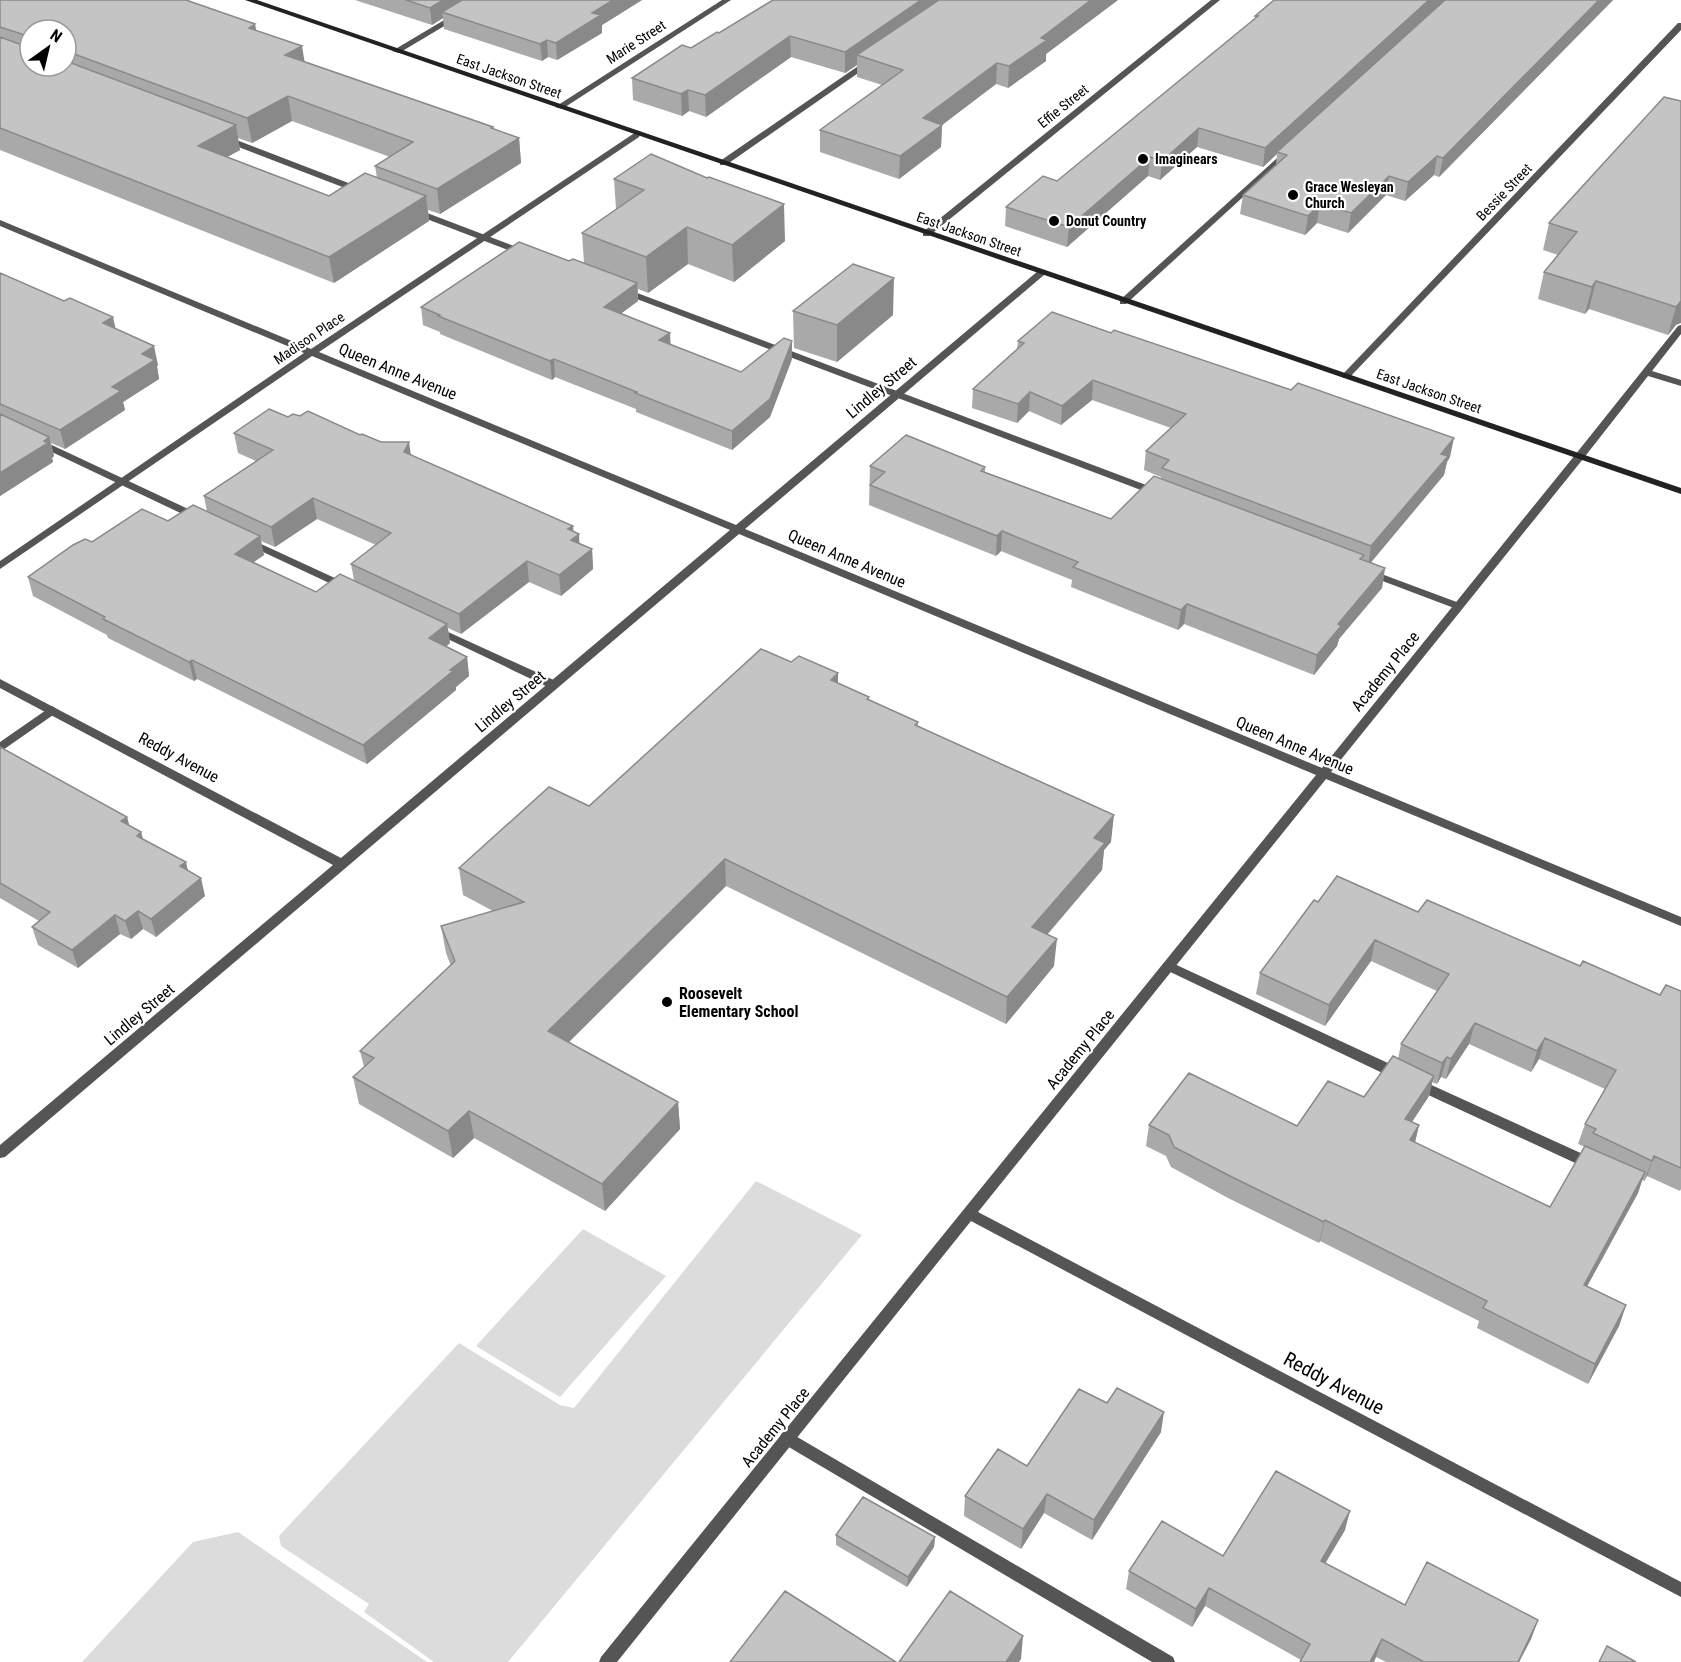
<svg xmlns="http://www.w3.org/2000/svg" width="1681" height="1662" font-family="'Roboto Condensed',sans-serif">
  <rect width="100%" height="100%" fill="#fff"/>
  <path fill="#dcdcdc" d="M756,1181l106,54 -354,427h-74l-70,-50 5,-8 -88,-58 -2,-10 180,-193 101,62 14,3z
    M583,1229l83,47 -106,121 -84,-51z
    M238,1532l189,130h-345l111,-120z"/>
  <g fill="none" stroke-linecap="round" stroke-linejoin="round">
    <path fill="#555" fill-rule="evenodd" d="M478,0h10l-89,53 -7,-2z
      M867,60l7,2 -148,103h-6v-4z
      M226,136l138,53 1,2 -7,2 -135,-52 -1,-2z
      M1286,150l3,1v4l-163,149h-6v-4z
      M414,208l113,43 2,2 -2,2h-6l-110,-42 -1,-2z
      M624,288l538,203 1,2 -5,3 -4,-1 -533,-202 -2,-2z
      M1681,325v9l-29,37 29,9v6l-33,-10 -65,83h-8v-4l103,-129z
      M39,439l162,76 1,2 -5,3 -4,-1 -158,-75v-4z
      M248,538l102,47 1,2 -1,2h-8l-98,-46 -1,-2z
      M1368,569l94,35 1,2 -1,2h-8l-90,-34 -1,-2z
      M435,626l123,56 2,3 -6,4 -4,-1 -119,-57 -1,-2z
      M52,706l6,4 -2,3 -56,39v-10z
      M1168,961l235,109 2,4 -2,4h-10l-229,-109 -2,-3 2,-3z
      M1416,1078l180,82 2,4 -2,4 -5,1 -5,-1 -175,-81 -2,-4 2,-4z
      M787,1431l386,226 2,5h-23l-370,-219 -3,-5 3,-5z"/>
    <path fill="#555" fill-rule="evenodd" d="M722,0h9l-169,109 -7,-2z
      M1211,0h9l-291,236h-6v-4z
      M1678,23h3v7l-332,348h-6v-4z
      M636,132l4,3 -1,2 -320,215 417,173 302,-254h6v4l-299,254 577,239 253,-313h8v4l-252,313 350,145v9l-355,-147 -348,433 703,370v15l-710,-376 -354,441h-18l2,-5 715,-882 -577,-241 -734,623 -5,1v-13l333,-280 -333,-177v-9l341,179 389,-328 -418,-174 -312,213v-8l304,-208 -304,-127v-6l311,129z"/>
    <path fill="#222" fill-rule="evenodd" d="M245,0h12l1424,488v6z"/>
  </g>
  <path fill="#a9a9a9" fill-rule="evenodd" d="M0,0l255,24 1,6 48,32 215,76 2,25 -81,51 -12,-4 1,11 -95,62 -334,-133zM30,30h36v36h-36zM292,121l98,36 -15,9 2,12 -48,18 -102,-39 13,-7 -2,-12 14,5z
    M355,0h287l-40,25v8l-45,27 -9,-3 -6,4 -98,-32 -1,-11 -11,7z
    M773,0h345l-72,54v7l-38,27 -12,-4 -54,41 -1,22 -42,32 -79,-27v-22l62,-45 -25,-8v-12l-12,8 -54,-16 -85,60 -17,-6 -7,5 -49,-16 -1,-22 87,-45z
    M1274,0h339l-174,177 -5,-2 -29,26 -19,-6 -38,38 -31,-10 -12,12 -65,-21 3,-19 33,-30 1,-11 -14,13 -66,-20 -37,33 -12,-4 -81,71 -62,-21 1,-19 51,-26 198,-162v-3z
    M1681,101l-5,224 -8,10 -79,-26 -4,5 -47,-15 6,-27 14,-17 -15,-5 6,-27z
    M614,179l171,62 -51,41 -46,-18 -40,29 -10,-4v12l-17,12 49,20v12l71,27 51,-13 -22,58 -38,33 -96,-38v-3l-81,-32 -3,3 -112,-46v-2l-17,-7 -2,-18 148,-46 15,2 -2,-30 34,-24z
    M0,273l116,56 42,36 -1,1 2,13 -36,23 2,8 -60,39 -14,-6 3,13 -2,2 1,4 -53,34z
    M793,311l100,4 -56,47 -43,-14z
    M1018,341l432,116 -3,5 -3,13 -73,87 14,6 -3,20 -43,51 -2,7 -23,29 -130,-51 -6,6 -107,-43 1,-7 -71,-29 -5,5 -127,-51 1,-39 115,1v5l126,47 50,-40v-2l-17,-7 2,-19 25,-23 -79,-28 -31,25 -32,-14 -12,12 -45,-15 1,-19 44,-40z
    M300,416l60,19 51,20 162,71v6l6,2v9l13,6 1,20 -32,27 -32,-14 -68,52 -13,-6 2,15 -4,4 21,10 2,19 -13,11v3l-89,74 -170,-85 -3,2 -86,-43 -1,-3 -74,-39 -5,-19 64,-35 115,-30 -3,-16 52,-35 -18,-8 -4,-20 54,-16zM317,519l59,26 -25,19 3,16 -38,12 -62,-30 10,-7 -3,-14 14,6z
    M791,662l47,11v10l31,14v3l49,22v4l193,116 -7,8 -2,20 -55,64 7,32 -48,58 -280,-138 -158,156 110,60 2,27 -75,82 -131,-73 -21,20 -94,-54 -6,-27 11,-10 -4,-16 91,-85 -5,-13 -5,-27 52,-15 -30,-16 -4,-27 130,-62z
    M0,747l127,70 2,9 12,6 2,7 45,32 17,25 -49,41 -13,-8 -12,10 -11,-5 -42,34 -40,-23 -6,-18 7,-6 -39,-23z
    M1318,902l100,10 162,54 80,29 21,-4v198l-1,2 -33,-15 -3,5 -2,-1 -4,13 -51,93 39,19 -7,21 -31,58 -111,-56 2,-7 -159,-80 -1,2 -91,-45 -57,-31 -5,-11 -20,-10 3,-21 148,1 67,-29 34,-38 3,-15 36,-53 -66,-30 -46,65 -69,-32 4,-21zM1469,1044l62,28 8,-13 66,30 -20,35 -7,20 7,3 -35,60 -135,-64 4,-18 -7,-3 17,-26 3,-14 5,2 4,-7 5,2z
    M1107,1403l54,29 -69,108 -48,-27 -23,36 -57,-33 1,-20 62,-30z
    M1345,1530l-20,33 80,42 133,15 -7,19 -12,23h-133l-10,-5 -2,5h-74l1,-2 -96,-54 -13,21 -66,-38 3,-18 94,-15z
    M836,1535l99,2 -1,10 -27,40 -71,-42z"/>
  <path fill="#898989" d="M443,0h31l-32,12 1,6 -11,7 -2,-17z
    M613,0h29l-40,25v8l-45,27 -1,-17 36,-30z
    M921,0h31l-95,55v10l-12,8v-21z
    M1091,0h27l-72,54v7l-38,27 1,-22 32,-28z
    M1429,0h17l-169,152v2l-14,13 2,-19z
    M1599,0h14l-174,177 4,-19z
    M255,24l4,24 -10,-20z
    M790,36l1,21 -85,60 -1,-22z
    M547,40l1,17 -6,4 -2,-17z
    M302,46l4,24 -21,-15z
    M997,63l-1,21 -54,41 -1,22 -42,32 1,-23 23,-38z
    M688,90l1,21 -7,5 -1,-22z
    M288,96l4,25 -40,22 -5,-25z
    M236,125l4,25 -38,21 -4,-25z
    M1199,128l-2,19 -37,33 2,-19z
    M519,138l2,25 -81,51 -3,-25z
    M1437,156l-3,19 -29,26 3,-19z
    M1150,157l-2,19 -81,71 2,-20z
    M1389,176l-3,19 -38,38 3,-20z
    M426,196l3,25 -95,62 -5,-26z
    M784,204l1,37 -51,41 -2,-37z
    M1320,204l-3,19 -12,12 3,-19z
    M687,227l1,37 -40,29 -2,-36z
    M894,278l-1,37 -56,47v-37z
    M1596,281l-7,28 -4,5 7,-27z
    M637,283l1,18 -32,24 -2,-18z
    M1681,301v22l-5,2 -8,10 8,-28z
    M113,317l4,18 -14,-12z
    M670,333l1,18 -12,-11z
    M792,341v18l-22,58 -38,33v-19z
    M154,346l4,19 -1,1 2,13 -36,23 2,8 -60,39 -5,-19 82,-76z
    M554,359l1,18 -3,3 -2,-19z
    M1093,380l-1,20 -31,25 1,-19z
    M1030,392l-1,19 -12,12 1,-19z
    M49,437l5,19 -2,2 1,4 -53,34v-23z
    M1454,438l-4,19 -3,5 -3,13 -76,91 3,-20 70,-92z
    M409,442l3,20 -8,-10z
    M313,498l4,21 -42,28 -4,-20z
    M573,526l1,12 5,-4 1,20 -7,6 -5,-31z
    M1002,531l-1,20 -5,5 1,-20z
    M260,536l4,19 -25,17 -4,-18z
    M592,549l1,20 -32,27 -2,-21z
    M527,561l2,21 -68,52 -2,-20z
    M1385,568l-3,20 -43,51 -2,7 -23,29 3,-20 21,-31z
    M1187,604l-3,20 -6,6 3,-20z
    M447,624l3,19 -18,14 -3,-19z
    M467,657l2,19 -13,11v3l-89,74 -4,-19 87,-75z
    M192,660l5,19 -3,2 -5,-19z
    M838,673v27l-7,-20z
    M1114,815l-3,27 -7,8 -2,20 -72,85 2,-28 62,-89z
    M127,817l5,18 -11,-14z
    M141,832l5,19 -9,-15z
    M725,859l1,27 -174,173 -4,-28z
    M186,862l4,18 -10,-14z
    M201,878l4,18 -49,41 -5,-18z
    M138,911l5,18 -12,10 -6,-18z
    M115,915l5,19 -42,34 -6,-18z
    M1057,939l-3,27 -48,58 1,-27z
    M1375,940l-4,21 -46,65 4,-21z
    M1475,1023l-6,21 -23,35 5,-20z
    M1545,1038l-6,21 -8,13 6,-21z
    M1447,1057l-6,20 -4,7 5,-21z
    M1434,1076l-5,20 -29,44 5,-21z
    M678,1102l2,27 -75,82 -3,-27z
    M469,1111l5,27 -21,20 -5,-27z
    M1419,1125l-5,21 -4,-6z
    M1654,1156l-7,20 -3,5z
    M1645,1172l-7,21 -61,112 7,-20z
    M1325,1220l-5,21 -1,2 5,-21z
    M1626,1305l-7,21 -31,58 7,-20z
    M1164,1412l-3,20 -69,108 2,-20z
    M1047,1494l-3,19 -23,36 2,-20z
    M1350,1511l-5,19 -29,49 5,-18z
    M935,1537l-1,10 -27,40 1,-10z
    M1209,1588l-4,18 -13,21 4,-18z
    M1538,1620l-7,19 -12,23h-1z
    M1023,1636l-2,23 -2,3h-13z
    M1382,1639l-6,18 -2,5h-4z"/>
  <path fill="#c4c4c4" stroke="#898989" stroke-width="1.5" d="M0,0h186l69,24 -6,4 53,18 -17,9 208,72 -2,1 28,10 -82,51 -62,-23 38,-24 -125,-46 -41,22 -181,-67v-21h-36v10h-4l-1,-5 -25,-8z
    M406,0h37l-13,8z
    M462,0h151l-21,13 9,2 -45,28 -9,-3 -7,4 -98,-32z
    M773,0h148l-76,52 -55,-16 -85,59 -17,-5 -7,4 -49,-16 50,-33 9,3 26,-16 2,1z
    M939,0h152l-50,38 6,2 -38,26 -12,-3 -74,55 19,7 -42,31 -80,-26 83,-60 -46,-15z
    M1274,0h155l-164,148 -66,-20 -37,33 -12,-4 -81,70 -63,-20 37,-31 14,5 201,-165h-3z
    M1445,0h154l-156,158 -6,-2 -29,26 -19,-6 -38,37 -31,-9 -12,12 -65,-21 44,-40 -10,-3z
    M0,37l30,11v18h36v-5l170,64 -38,21 131,50 36,-23 61,23 -97,61 -329,-129z
    M1664,97l17,4v200l-5,6 -80,-26 -4,6 -48,-15 33,-40 -28,-9z
    M651,154l56,24 2,-1 75,27 -52,41 -45,-18 -41,30 -64,-24 62,-43 -30,-11z
    M519,242l50,19 4,-2 64,24 -33,24 66,26 -11,7 82,32 43,-34 8,3 -22,58 -38,32 -97,-38 2,-1 -83,-33 -4,2 -112,-45 2,-1 -19,-8z
    M853,264l41,14 -57,47 -44,-14z
    M0,273l64,28 6,-3 43,19 -10,6 51,23 -12,8 13,6 -43,27 9,4 -61,39 -60,-26z
    M1052,312l59,21 3,-3 177,60 7,-7 156,55 -13,16 7,2 -77,90 -209,-78 7,-8 -23,-9 40,-37 -93,-34 -31,26 -32,-14 -12,12 -45,-15 51,-46 -6,-2z
    M269,409l19,8 5,-3 7,2 8,-5 52,24 2,-1 19,8h28l-5,10 169,74 -5,3 11,5 -8,6 21,9 -33,26 -32,-14 -68,53 -108,-50 40,-31 -78,-35 -42,29 -67,-31 69,-46 -39,-17z
    M0,414l49,23 -5,4 4,2 -48,30z
    M906,435l79,32 -4,4 130,48 43,-43 210,79 -4,4 25,9 -47,56 3,2 -24,29 -130,-51 -6,6 -108,-43 5,-5 -76,-31 -5,5 -127,-51 15,-13 -15,-6z
    M193,505l67,31 -25,18 81,38 24,-18 107,50 -18,14 38,19 -17,13 3,1 -90,74 -171,-85 -3,2 -86,-43 2,-2 -77,-40 45,-32 12,-6 7,3 50,-33 26,12z
    M761,649l30,13 8,-6 39,17 -7,7 38,17 -2,2 51,23 -3,3 199,90 -20,23 11,5 -73,84 25,12 -50,58 -282,-138 -177,172 130,71 -76,82 -133,-73 -21,20 -95,-54 21,-19 -14,-7 95,-90 -14,-35 83,-24 -65,-34 90,-81 40,19z
    M0,747l127,70 -6,4 20,11 -4,4 49,26 -6,4 21,12 -50,41 -13,-8 -13,10 -10,-6 -43,35 -40,-23 18,-15 -50,-29z
    M1337,876l81,36 9,-12 153,66 3,-5 77,34 6,-10 15,6v177l-27,-12 -2,5 -59,-28 3,-4 -11,-5 31,-54 -71,-32 -8,13 -62,-28 -24,36 -4,-2 -5,6 -41,-19 48,-70 -74,-34 -46,65 -69,-32 54,-73 4,2z
    M1393,1056l41,20 -29,43 14,6 -9,15 140,67 35,-61 60,26 -61,113 42,20 -31,59 -112,-56 4,-7 -162,-81 -1,2 -92,-45 -58,-30 -5,-12 -20,-10 40,-52 108,53 31,-45 36,16z
    M1117,1388l47,24 -70,108 -47,-26 -24,35 -58,-33 33,-47 29,17 52,-77 28,14z
    M1276,1471l74,40 -29,50 84,44 22,-43 111,58 -20,42h-94l-42,-23 -12,23h-70l10,-18 -101,-56 -13,21 -67,-38 33,-50 61,35z
    M863,1497l72,40 -27,40 -72,-42z
    M785,1591l111,71h-166z
    M950,1591l73,45 -17,26h-107z
    M1607,1646l29,16h-37z"/>
  <g fill="#000" stroke="#fff" stroke-width="2">
    <circle cx="1143" cy="159" r="6"/>
    <circle cx="1293" cy="195" r="6"/>
    <circle cx="1054" cy="221" r="6"/>
    <circle cx="667" cy="1002" r="6"/>
  </g>
  <g text-anchor="middle" stroke-width="4.5" stroke-linejoin="round" paint-order="stroke">
    <g font-size="14" fill="#000" stroke="#fff">
      <text transform="translate(636 42) rotate(-33)" y="5">Marie Street</text>
      <text transform="translate(509 76) rotate(19)" y="5">East Jackson Street</text>
      <text transform="translate(1063 106) rotate(-39)" y="5">Effie Street</text>
      <text transform="translate(1504 192) rotate(-46)" y="5">Bessie Street</text>
      <text transform="translate(969 234) rotate(19)" y="5">East Jackson Street</text>
      <text transform="translate(309 338) rotate(-34)" y="5">Madison Place</text>
      <text transform="translate(1429 391) rotate(19)" y="5">East Jackson Street</text>
    </g>
    <g font-size="14" font-weight="bold" fill="#000" stroke="#fff" text-anchor="start">
      <text x="1155" y="164">Imaginears</text>
      <text x="1305" y="192">Grace Wesleyan<tspan x="1305" dy="16">Church</tspan></text>
      <text x="1066" y="226">Donut Country</text>
    </g>
    <g font-size="16" fill="#000" stroke="#fff">
      <text transform="translate(398 371) rotate(22)" y="6">Queen Anne Avenue</text>
      <text transform="translate(881 387) rotate(-40)" y="6">Lindley Street</text>
      <text transform="translate(847 558) rotate(23)" y="6">Queen Anne Avenue</text>
      <text transform="translate(1385 671) rotate(-51)" y="6">Academy Place</text>
      <text transform="translate(510 701) rotate(-40)" y="6">Lindley Street</text>
      <text transform="translate(1295 745) rotate(23)" y="6">Queen Anne Avenue</text>
      <text transform="translate(179 757) rotate(28)" y="6">Reddy Avenue</text>
      <text transform="translate(139 1014) rotate(-40)" y="6">Lindley Street</text>
      <text transform="translate(1080 1049) rotate(-51)" y="6">Academy Place</text>
      <text transform="translate(775 1427) rotate(-51)" y="6">Academy Place</text>
    </g>
    <g font-size="16" font-weight="bold" fill="#000" stroke="#fff" text-anchor="start">
      <text x="679" y="999">Roosevelt<tspan x="679" dy="18">Elementary School</tspan></text>
    </g>
    <g font-size="20" fill="#000" stroke="#fff">
      <text transform="translate(1334 1383) rotate(28)" y="7">Reddy Avenue</text>
    </g>
  </g>
  <g transform="translate(48 48) rotate(34)"><circle r="28" fill="#ffffff" stroke="#999999" stroke-width="1.5"/>
  <path d="M0-4.5L10 22L0 15L-10 22Z" fill="#000000"/>
  <text y="-9" font-size="16" font-weight="bold" text-anchor="middle" fill="#000000">N</text>
  </g>
</svg>
